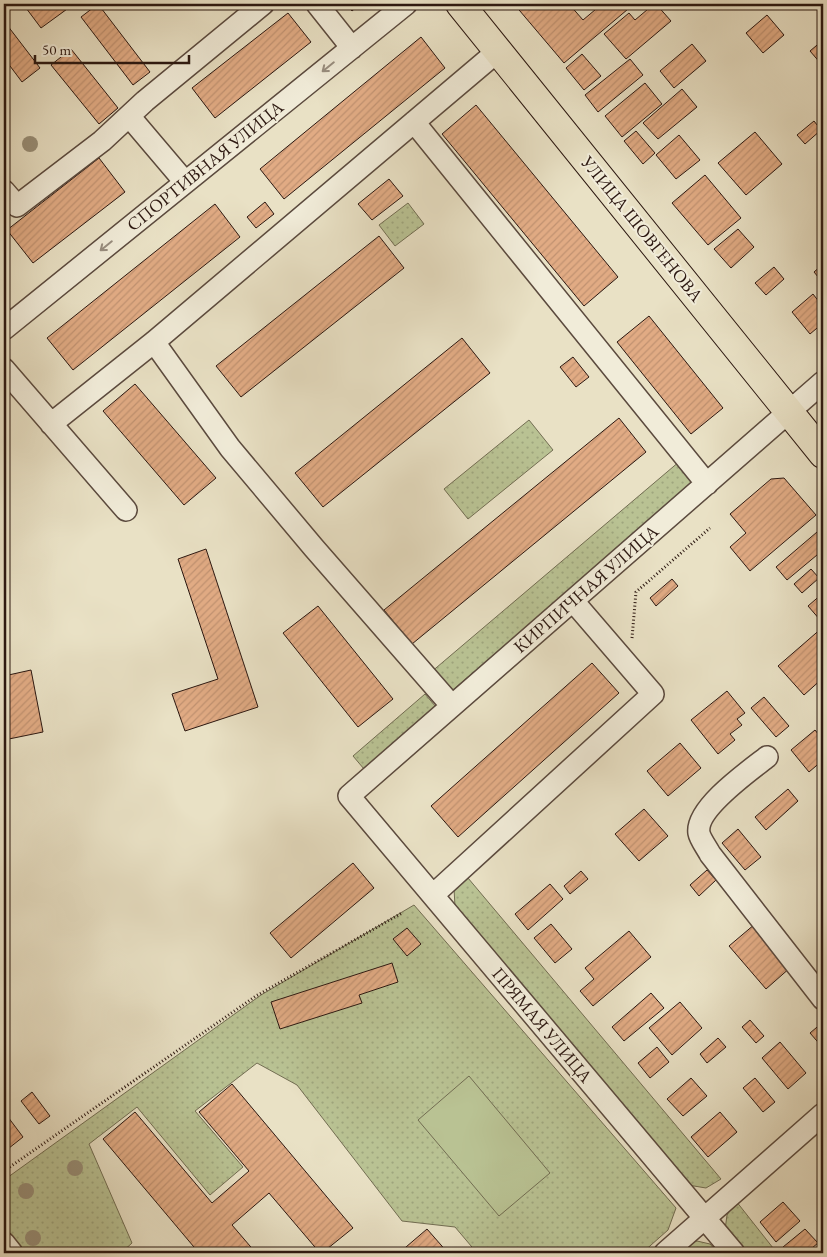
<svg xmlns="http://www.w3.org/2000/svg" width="827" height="1257" font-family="'EB Garamond',serif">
  <defs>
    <pattern id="grass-dots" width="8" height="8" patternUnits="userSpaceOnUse" patternTransform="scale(1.25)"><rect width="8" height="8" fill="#b9c293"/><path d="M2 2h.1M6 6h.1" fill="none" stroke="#9fa67e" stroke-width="1.8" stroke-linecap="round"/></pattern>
    <pattern id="building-hatch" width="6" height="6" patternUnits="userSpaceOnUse" patternTransform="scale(1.25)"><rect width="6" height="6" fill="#e1ab84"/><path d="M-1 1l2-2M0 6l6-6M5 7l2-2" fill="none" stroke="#c19271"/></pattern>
  </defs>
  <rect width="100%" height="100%" fill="#e9e1c5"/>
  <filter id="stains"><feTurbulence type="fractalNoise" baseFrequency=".004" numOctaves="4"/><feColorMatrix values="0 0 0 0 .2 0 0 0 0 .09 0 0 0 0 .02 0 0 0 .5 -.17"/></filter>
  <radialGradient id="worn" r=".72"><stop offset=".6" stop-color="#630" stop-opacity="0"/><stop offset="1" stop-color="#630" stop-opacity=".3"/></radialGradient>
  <path fill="url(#grass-dots)" stroke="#726d52" d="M408,203l16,21 -29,22 -16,-21z
    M529,420l24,30 -85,69 -24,-30z
    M680,461l17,21 -249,212 -18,-21z
    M425,694l11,13 -72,62 -11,-13z
    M468,878l253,301 -15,9 -18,-3 -233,-278 -1,-19z
    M414,905l262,303 -8,22 -26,23h-165l-22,-26 -53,-6 -105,-136 -40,-22 -62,48 48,56 -33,28 -73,-88 -48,37 43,99 -11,10h-98l-19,-23v-50l257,-185z
    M736,1201l41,52h-33l-19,-23 2,-15z
    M697,1241l13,3 8,9h-46l9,-6z"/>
  <path fill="#b9c293" stroke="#726d52" d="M469,1076l81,97 -51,43 -81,-96z"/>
  <path fill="url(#building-hatch)" stroke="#2c1811" d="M23,4h51l-33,24z
    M98,4l52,68 -17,13 -52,-68z
    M346,4h14l-8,7z
    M514,4h41l3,4 4,-4h7l14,16 19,-16h32l-70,59z
    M654,4h2l15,17 -45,38 -22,-25 25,-21 6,7z
    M288,13l23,29 -96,76 -23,-30z
    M767,15l17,20 -21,18 -17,-20z
    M4,21l36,47 -18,14 -18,-24z
    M421,37l24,31 -161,131 -24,-30z
    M823,40v25h-1l-12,-14z
    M692,44l14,17 -32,27 -14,-17z
    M71,49l47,59 -19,16 -48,-59z
    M582,54l19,22 -17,14 -18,-22z
    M630,59l13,16 -45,37 -13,-17z
    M645,83l17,21 -40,33 -17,-21z
    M682,89l15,18 -39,32 -15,-16z
    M476,105l142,172 -34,29 -142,-172z
    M814,121l7,9 -16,14 -8,-9z
    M636,131l19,22 -12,11 -19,-23z
    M755,132l27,32 -36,31 -28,-32z
    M679,135l21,25 -24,19 -20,-24z
    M99,158l26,34 -92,71 -26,-33z
    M705,175l36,43 -33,27 -36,-42z
    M389,179l14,17 -31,24 -14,-16z
    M265,202l9,12 -18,14 -9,-11z
    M215,204l25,33 -167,133 -26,-32z
    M738,229l16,18 -23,21 -17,-19z
    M379,236l25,32 -163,129 -25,-31z
    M823,264v19l-9,-11z
    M774,267l10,12 -18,16 -11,-12z
    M813,294l10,13v16l-13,11 -18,-22z
    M649,316l74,92 -32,26 -74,-92z
    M462,338l28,35 -167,134 -28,-34z
    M573,357l16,20 -13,10 -16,-20z
    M135,384l81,94 -32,27 -81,-94z
    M619,418l27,34 -234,192 -28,-34z
    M784,478l32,37 -66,56 -20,-24 16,-14 -16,-19 41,-35z
    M817,532l6,7v11l-36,30 -11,-13z
    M206,549l52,158 -73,24 -13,-37 46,-15 -40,-120z
    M811,569l8,9 -17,15 -8,-9z
    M672,579l6,7 -22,20 -6,-8z
    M823,593v26l-2,2 -13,-15z
    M318,606l75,93 -35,28 -75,-94z
    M823,627v51l-19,17 -26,-29z
    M592,663l27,30 -161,144 -27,-31z
    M31,670l12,62 -39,8v-64z
    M727,691l18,22 -8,6 5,6 -12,9 5,6 -17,14 -27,-34z
    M764,697l25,29 -13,11 -25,-29z
    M815,730l8,10v20l-14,12 -18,-22z
    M680,743l21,25 -33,28 -21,-25z
    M788,789l10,12 -32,29 -11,-13z
    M644,809l24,27 -29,25 -24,-27z
    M738,829l23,28 -16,13 -23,-27z
    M353,863l21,25 -83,70 -21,-25z
    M707,870l9,10 -17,16 -9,-11z
    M581,871l7,8 -18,15 -6,-8z
    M550,884l13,15 -35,31 -13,-16z
    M551,924l21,25 -17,14 -21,-25z
    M755,924l36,43 -25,22 -37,-43z
    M407,928l14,16 -14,12 -14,-17z
    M629,931l22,26 -58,49 -13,-15 14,-12 -9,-11z
    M392,963l6,19 -39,13 3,8 -82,26 -9,-27z
    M651,993l13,15 -40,33 -12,-14z
    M680,1002l22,26 -30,27 -23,-27z
    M750,1020l14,16 -8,7 -14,-16z
    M823,1022v26l-13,-15z
    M718,1038l8,9 -19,16 -7,-9z
    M780,1042l26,31 -18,16 -26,-31z
    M657,1047l12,15 -19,16 -12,-15z
    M691,1078l16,18 -24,20 -16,-17z
    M755,1078l20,24 -12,10 -20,-24z
    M232,1084l121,144 -31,25h-2l-51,-60 -37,32 24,28h-57l-96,-114 32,-27 77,91 37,-32 -50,-59z
    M32,1092l18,24 -11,8 -18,-23z
    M720,1112l17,20 -29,25 -17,-20z
    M8,1117l15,20 -19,15v-32z
    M783,1202l17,19 -24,21 -16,-20z
    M427,1229l21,24h-49z
    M805,1229l13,14 -12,10h-18l-5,-6z"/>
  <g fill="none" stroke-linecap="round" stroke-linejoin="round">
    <defs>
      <path id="minor" d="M317,4l35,44
        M129,116l56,66
        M414,122l293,362
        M4,191l13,15 85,-65 43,-40 118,-97
        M4,329l402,-325
        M154,342l76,106 84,100 138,158
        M4,369l122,141
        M51,424l103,-82 344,-291
        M767,757c-18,14 -72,52 -68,76 1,6 8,15 11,21l113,145
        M433,895l220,-201 -80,-93
        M4,1243l8,10
        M665,1253l158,-139
        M734,1253l-385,-457 474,-414"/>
      <path id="major" d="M460,4l363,450"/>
    </defs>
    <use href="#minor" stroke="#5b4a3e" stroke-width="24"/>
    <use href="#major" stroke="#2c1811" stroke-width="30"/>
    <path stroke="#2c1811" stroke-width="3" stroke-dasharray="1 2.5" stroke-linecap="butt" d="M632,638l4,-46 74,-64
      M4,1171l252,-175 146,-83"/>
    <use href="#minor" stroke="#f1ecd9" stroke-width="21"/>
    <use href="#major" stroke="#e9e1c5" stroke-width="28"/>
  </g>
  <g fill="#988e77">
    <circle cx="30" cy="144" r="8"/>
    <circle cx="75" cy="1168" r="8"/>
    <circle cx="26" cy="1191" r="8"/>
    <circle cx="33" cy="1238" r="8"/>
  </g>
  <defs><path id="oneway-shaft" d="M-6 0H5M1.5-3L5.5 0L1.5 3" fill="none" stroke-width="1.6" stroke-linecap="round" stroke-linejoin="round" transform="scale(1.25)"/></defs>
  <g stroke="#988d7f">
    <use href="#oneway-shaft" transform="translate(328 67) rotate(141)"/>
    <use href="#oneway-shaft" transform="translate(106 246) rotate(141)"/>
  </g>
  <g text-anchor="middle" stroke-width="4" stroke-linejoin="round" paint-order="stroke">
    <g font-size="18" fill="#2c1811" stroke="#f1ecd9">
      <text transform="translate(205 166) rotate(-39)" y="6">СПОРТИВНАЯ УЛИЦА</text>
      <text transform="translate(642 229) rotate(51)" y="6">УЛИЦА ШОВГЕНОВА</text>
      <text transform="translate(586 589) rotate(-41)" y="6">КИРПИЧНАЯ УЛИЦА</text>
      <text transform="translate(542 1025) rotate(50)" y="6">ПРЯМАЯ УЛИЦА</text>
    </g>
  </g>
  <rect width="827" height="1257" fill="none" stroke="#e9e1c5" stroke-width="20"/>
  <rect x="5" y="5" width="817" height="1247" fill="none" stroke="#2c1811" stroke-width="2.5"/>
  <rect x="10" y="10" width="807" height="1237" fill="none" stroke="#2c1811"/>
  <path d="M35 55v8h154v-8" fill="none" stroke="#2c1811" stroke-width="2.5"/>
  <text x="42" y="55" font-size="15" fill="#2c1811" stroke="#f1ecd9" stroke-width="4" paint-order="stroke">50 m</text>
  <rect width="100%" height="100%" filter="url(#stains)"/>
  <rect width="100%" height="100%" fill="url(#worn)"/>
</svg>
